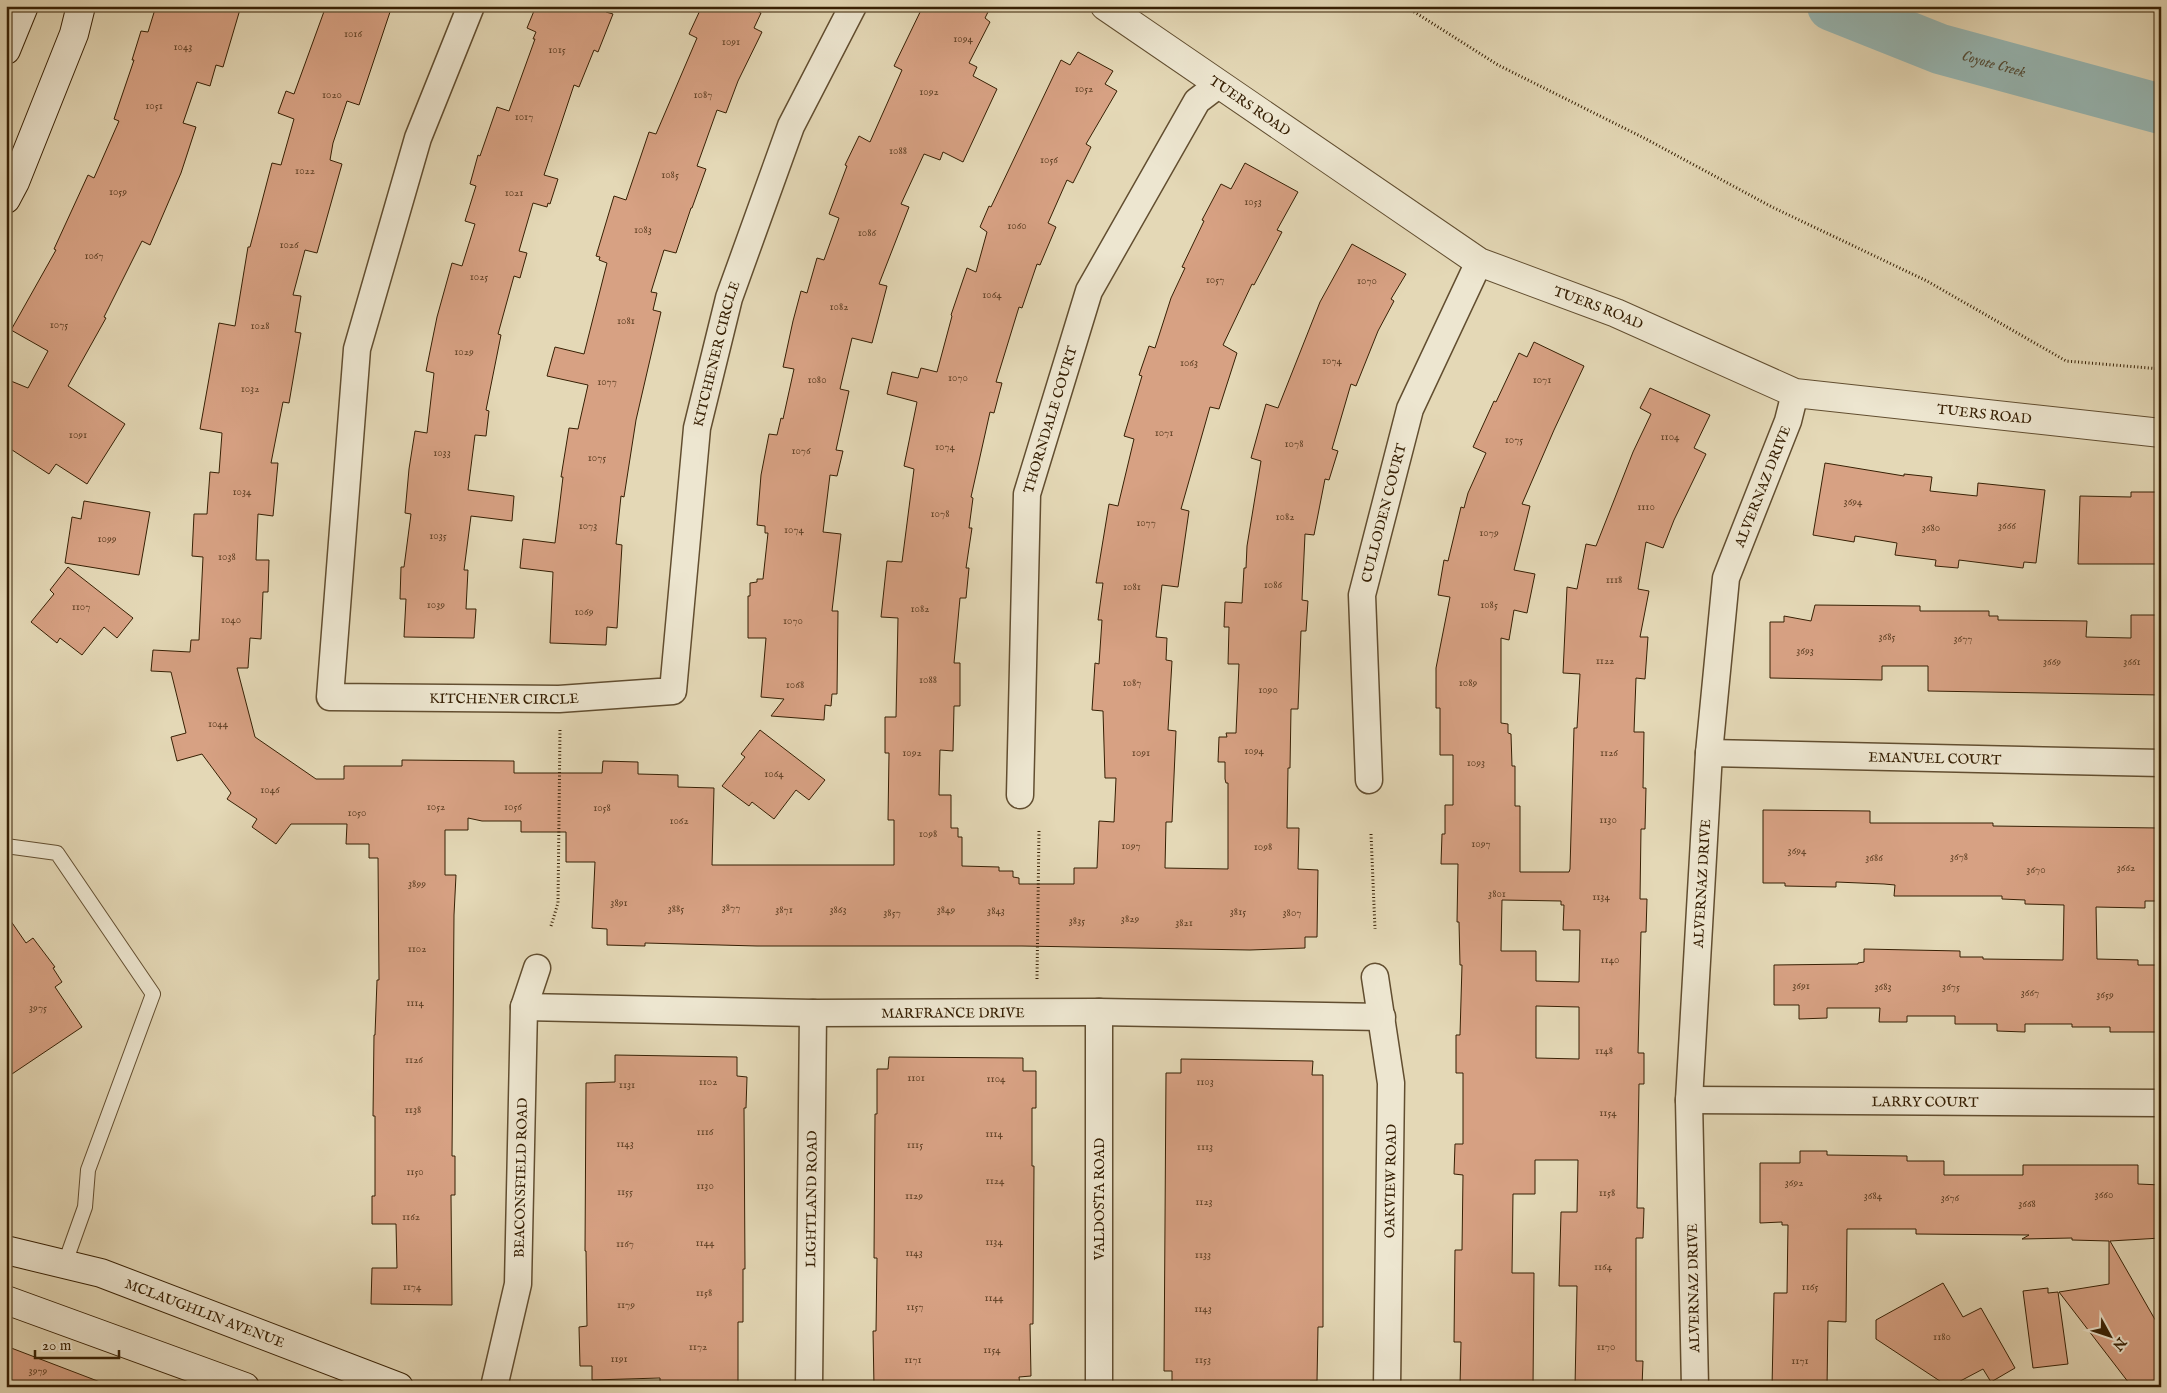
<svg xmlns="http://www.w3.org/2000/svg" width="2167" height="1393" font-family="'IM FELL English',serif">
  <rect width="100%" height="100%" fill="#e4d8b6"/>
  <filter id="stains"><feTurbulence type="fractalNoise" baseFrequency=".004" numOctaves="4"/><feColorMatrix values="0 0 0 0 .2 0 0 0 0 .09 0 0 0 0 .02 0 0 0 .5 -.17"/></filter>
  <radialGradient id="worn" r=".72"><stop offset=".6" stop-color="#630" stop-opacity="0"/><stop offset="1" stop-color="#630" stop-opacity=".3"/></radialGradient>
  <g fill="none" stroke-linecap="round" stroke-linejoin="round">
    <path stroke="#97b8b5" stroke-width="50" id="s1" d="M1832,6l108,43 221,60"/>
  </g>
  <path fill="#d7a183" stroke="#372004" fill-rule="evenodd" d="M156,6h85l-18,61 -7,-2 -6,21 -13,-4 -14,41 13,4 -15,46 -31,72 -8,-4 -38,76 2,1 -38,68 57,38 -38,60 -31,-20 -7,10 -43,-28v-67l22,9 20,-37 -37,-21 45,-80 -2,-1 34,-74 6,3 25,-57 -5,-2 20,-59h-2l9,-29 7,1z
    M326,6h66l-33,99 -12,-4 -14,42 -3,17 12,4 -25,89 -12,-3 -12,45 8,1 -6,36 6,1 -12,70 -6,-1 -12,61h7l-5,53 -15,-2 -2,46h13l-1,32h-5l-2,47 -11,-1 -2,30h-11l18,69 61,42h28v-13h58v-6l112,1v12h88l1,-12 35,1v12l40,1v12l36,1 -2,77h182v-45h-6l1,-67h-4v-36h11l2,-99 -17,-1 6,-56 15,1 12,-93 -10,-3 13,-64 -30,-8 5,-22 26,6 3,-10 16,4 15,-56 -1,-1 16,-47 9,4 11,-40 -7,-5 9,-21 2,1 70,-147 9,5 8,-13 35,19 -8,13 12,7 -31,53 5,3 -18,36 -6,-3 -19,43 8,4 -16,38 -3,-1 -15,44 -3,-1 -23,75 6,1 -8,30 -4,-1 -19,85 2,1 -4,30h3l-6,40h3l-3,30h-6l-6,65h6v43h-6l-1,45 -13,-1 -1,45h12v33h7v9h4v29l37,1v4h14v6l6,1v6h55v-16h23l2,-47 15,1 2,-44h-11l-2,-67 -11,-1 3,-47 4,1 3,-44h-4l5,-37h-7l13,-79 9,2 16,-67 -10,-3 18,-60 -3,-1 10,-29 6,2 16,-50 14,-30 -3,-1 22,-46 -2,-1 19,-36 10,5 14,-26 53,29 -21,38 5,2 -28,53 -2,-1 -29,61 14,8 -18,56 -9,-2 -29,102 8,2 -11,76 -16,-2 -6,52 11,1 -1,22 6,1 -4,69 8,1 -4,91h-6l-1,46 63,1v-86h-2l-1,-4v-17h-7l1,-25h8l-1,-4h10l3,-69h-11l1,-37h-5l1,-25 17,1 2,-35h2l1,-22 14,-85 -10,-3 15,-54 12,4 42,-106 32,-58 54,30 -15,25 3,2 -16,30 -22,55 -5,-2 -19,65 6,2 -9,29 -4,-1 -11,56 -9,-1 -3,66 6,1 -2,30h-5l-3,78h-7l-1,59h-2l-1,60h12l-1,41 20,1 -1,67h-12v11l-55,2 -228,-4h-265l-112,-3v3l-38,-1v-16l-15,-1 3,-66h-29v-30h-45v-11h-39l-14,-3v12h-23v45h11l-2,40 -2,241h3v39h-4l1,110 -81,-1 1,-36h25l-1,-44h-24v-28h3v-80h-2l1,-81h1l2,-55h2l-1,-122h-9v-14h-23l1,-20h-56l-15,20 -24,-17 5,-8 -30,-20 4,-6 -29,-39 -25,7 -6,-24 15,-4 -15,-61 -20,-1 2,-21 37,2 1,-12h8l4,-83 -11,-1 2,-42h13l3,-42 9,1 3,-40 -22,-4 19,-106 16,3 13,-79h2l22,-84 9,2 13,-46 -16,-6 8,-22 8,3z
    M536,6h73l-3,6 7,2 -15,38 -4,-2 -15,37 -5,-2 -30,90 14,4 -8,25 -2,-1 -1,4 -14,-4 -14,48 8,2 -7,25 -6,-2 -16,58 3,1 -15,75 3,1 -3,25 -11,-1 -7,55 46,6 -2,25 -41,-5 -7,54h4l-2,39h10l-2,29 -70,-1 2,-38h-6l1,-32h3l7,-53 -6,-1 4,-44 6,-38 12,2 7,-60 -8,-2 11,-54 15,-54 10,3 13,-42 -10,-3 11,-35 -6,-2 8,-29 2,1 17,-49 12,4 26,-72h-2l3,-7 -9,-4z
    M702,6h45l14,7 -7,15 8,4 -24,49 -12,32 -9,-3 -20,56 9,3 -14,39h-1l-15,45 -12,-3 -13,42 6,1 -4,17 8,2 -25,108 -12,77 -3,-1 -5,48 6,1 -5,83 -10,-1 -1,18 -56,-2 3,-71 -33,-4 3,-29 32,4 8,-66h-2l8,-49 9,1 10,-44 -41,-9 8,-29 29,7 23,-91 -8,-3 1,-3 -4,-1 18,-60 12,4 23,-68 7,2 41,-96 -8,-4z
    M923,6h68l-6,12 5,4 -21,41 8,4 -4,9 24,13 -34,73 -20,-10 -3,8 -16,-6 -23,50 8,3 -30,77 8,2 -15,57 -20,-5 -12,51 9,2 -13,59 7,1 -6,25 -7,-1 -7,57 18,2 -9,77h6l-1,83h-5l-1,12 -6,-1 -1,15 -53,-4 13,-17 -23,-2 5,-59h-18v-42h2v-13l7,-1v-3h6l5,-46h-3v-7l-8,-1 4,-50 8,-41 8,1 4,-17 2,1 11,-50 -11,-2 10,-46 8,-30 6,2 10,-35 7,2 15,-42 -10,-4 18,-48 -2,-1 14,-29 11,6 32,-72 -8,-4z
    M1534,342l50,24 -30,64 -32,74 8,2 -16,64 21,4 -8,39 -13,-3 -5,30 -8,-2v85l7,1v9l3,1 1,32h3v40h5v66h49l1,-3 4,-141h3l3,-54 -17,-1 4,-86 10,2 9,-45 10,2 37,-94 18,-38 -11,-6 10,-20 60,27 -16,33 12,6 -32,66 -11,28 -17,-6 -8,47 11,2 -9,46h8l-3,42 -9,-1 -2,54h10l-1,56h3l-1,41h-4l-1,70h7l-1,33h-5l-3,121h6v31h-5l-2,124h7l-1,30h-7v123h7l-1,26h-67l2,-101h-18l2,-74h16l1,-52h-43v34h-22l-1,79h22l-1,114 -73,-1 1,-44h-7l1,-92h7l1,-75 -9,-1 1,-30h8v-71h-7v-38h4l2,-70h-2l-1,-43h-2l1,-58h-17l1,-30h3v-29h8v-50h-13v-47h-4v-40l14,-71 -12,-2 6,-35 4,1 13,-54 3,1 4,-15 18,-40 -13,-6 21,-46 2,1 23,-49 8,4zM1502,900l59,1v4h3l-1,25h17l-1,52 -43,-1v-30h-35zM1536,1006l43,1v52l-43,-1z
    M1825,463l79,13v-2l28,3 -2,14 47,5 1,-13 67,7 -9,73 -12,-1 -1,6 -64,-8 -1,8 -23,-2 1,-6 -41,-5 2,-12 -42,-7 -1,6 -41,-7z
    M2131,492h30v72h-83l2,-68 51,1z
    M84,501l66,11 -11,63 -74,-12 7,-46 9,2z
    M68,567l65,51 -16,20 -13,-11 -22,28 -22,-17 -3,5 -26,-21 23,-28 -4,-4z
    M1815,605l105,1v5h69v5h9v4l89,1 -1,16 45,1v-23h30v80l-233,-4v-25h-46v14l-112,-2v-56h14v-6l27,5z
    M760,730l65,50 -16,20 -13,-10 -22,29 -22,-17 -3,4 -27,-20 23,-29 -4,-3z
    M1763,810l107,1v12h123v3l167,2 -1,73h-14v7l-49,-1 1,52 41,1v5h23v67h-51v-5h-38v-3h-47v8l-28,-1v-7h-42v-8h-48v6h-28l1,-14h-53v10l-28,1v-14h-25v-40l84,-1v-1l6,-1v-13l96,2v6h23v2l80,1 1,-55 -39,-1v-4l-23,-1v-3h-108l1,-11 -11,-1 -48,-2v5l-51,-1v-3h-22z
    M6,914l20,29 7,-5 22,29 -2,1 9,14 -7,5 27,40 -76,51z
    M615,1055l122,2v19l10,1 -1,31h-2l1,161h-2v53h-5v65h-78v-9l-68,2v-14h-12l-1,-39 8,-1 -1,-75h-1l1,-168 29,-1z
    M889,1057l134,1v13h13v37h-4v58h2l-1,158h-3l1,52 -12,1 1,10h-146l-1,-56h3l1,-73h-3l1,-144h2v-45h11z
    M1181,1059l132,2 -1,14h11v252h-5l-1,54h-7v6h-138v-16h-8l2,-298h15z
    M1800,1151h27v4l80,1v5h37v14h79v-10h115v19l23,1v53l-51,3 51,89v46l-14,11h-15l-73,-95 50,-8v-43l-37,-1v-2l-50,1 7,-4 -113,-1v-5h-69l-1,93 -18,-1 -1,66h-55l2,-94h13l1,-68h-6v-3l-22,1v-60h40z
    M1943,1283l20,34 18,-9 34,60 -24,14 -8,-13 -34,18 -73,-48v-19z
    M2048,1288v5l10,-1 10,72 -35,4 -10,-77z
    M6,1346l102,39v2h-102z"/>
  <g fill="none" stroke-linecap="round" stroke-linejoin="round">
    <defs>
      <path id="service" d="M6,846l51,7 96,141 -65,176 -3,37 -20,56"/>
      <g id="minor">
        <path id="s2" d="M471,6l-53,132 -61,211 -27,348 229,2 114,-8 24,-263 32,-130 62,-172 62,-120"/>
        <path id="s3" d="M1709,753l452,10"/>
        <path id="s4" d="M1369,780l-7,-185 48,-186 69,-147"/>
        <path id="s5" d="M1020,795l7,-301 62,-203 108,-190 21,-16"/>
        <path d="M1375,977l16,106 -4,304"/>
        <path id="s6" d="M524,1007l289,6 286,-1 283,5"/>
        <path id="s7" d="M1689,1100l472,3"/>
        <path id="s8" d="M494,1387l24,-103 6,-277 13,-39"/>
        <path id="s9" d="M809,1387l4,-374"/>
        <path d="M1099,1387v-375"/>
        <path id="s10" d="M1695,1387l-6,-287 20,-347 17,-175 62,-157 7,-28"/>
      </g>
      <g id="tertiary">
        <path id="s11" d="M1105,6l374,256 137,51 179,80 366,40"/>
      </g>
      <g id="secondary">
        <path d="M6,50l18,-44"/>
        <path d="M6,199l9,-17 59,-148 7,-28"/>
        <path id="s12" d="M6,1250l95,23 298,114"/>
        <path d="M6,1300l239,87"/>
      </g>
    </defs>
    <use href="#service" stroke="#624e30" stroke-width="16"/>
    <use href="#minor" stroke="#624e30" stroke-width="29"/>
    <use href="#tertiary" stroke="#624e30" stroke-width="30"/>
    <use href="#secondary" stroke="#372004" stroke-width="30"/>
    <path stroke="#372004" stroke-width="3" stroke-dasharray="1 2.5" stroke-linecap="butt" d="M1405,6l93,59 148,74 126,68 155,74 139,80 95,8
      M1371,834l4,95
      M551,926l7,-23 2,-173
      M1037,979l2,-150"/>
    <use href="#service" stroke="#ede6d0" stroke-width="14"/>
    <use href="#minor" stroke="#ede6d0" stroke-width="26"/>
    <use href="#tertiary" stroke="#ede6d0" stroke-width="28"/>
    <use href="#secondary" stroke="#ede6d0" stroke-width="28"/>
  </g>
  <g text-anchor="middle" stroke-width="4" stroke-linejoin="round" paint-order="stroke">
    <g font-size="11" fill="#5f4024">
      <text x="353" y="37">1016</text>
      <text x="963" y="42">1094</text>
      <text x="731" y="45">1091</text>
      <text x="183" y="50">1043</text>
      <text x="557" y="53">1015</text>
      <text x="1084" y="92">1052</text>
      <text x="929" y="95">1092</text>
      <text x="332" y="98">1020</text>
      <text x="703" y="98">1087</text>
      <text x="154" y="109">1051</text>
      <text x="524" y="120">1017</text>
      <text x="898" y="154">1088</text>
      <text x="1049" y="163">1056</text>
      <text x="305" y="174">1022</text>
      <text x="670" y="178">1085</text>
      <text x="118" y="195">1059</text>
      <text x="514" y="196">1021</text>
      <text x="1253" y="205">1053</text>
      <text x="1017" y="229">1060</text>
      <text x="643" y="233">1083</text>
      <text x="867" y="236">1086</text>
      <text x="289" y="248">1026</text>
      <text x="94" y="259">1067</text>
      <text x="479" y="280">1025</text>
      <text x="1215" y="283">1057</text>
      <text x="1367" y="284">1070</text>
      <text x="992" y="298">1064</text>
      <text x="839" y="310">1082</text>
      <text x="626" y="324">1081</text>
      <text x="59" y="328">1075</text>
      <text x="260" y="329">1028</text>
      <text x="464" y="355">1029</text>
      <text x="1332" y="364">1074</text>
      <text x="1189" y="366">1063</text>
      <text x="958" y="381">1070</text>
      <text x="817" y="383">1080</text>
      <text x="1542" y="383">1071</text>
      <text x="607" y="385">1077</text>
      <text x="250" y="392">1032</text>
      <text x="1164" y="436">1071</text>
      <text x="78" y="438">1091</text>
      <text x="1670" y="440">1104</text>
      <text x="1514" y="443">1075</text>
      <text x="1294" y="447">1078</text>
      <text x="945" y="450">1074</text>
      <text x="801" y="454">1076</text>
      <text x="442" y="456">1033</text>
      <text x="597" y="461">1075</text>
      <text x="242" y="495">1034</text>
      <text x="1853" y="505">3694</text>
      <text x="1646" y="510">1110</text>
      <text x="940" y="517">1078</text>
      <text x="1285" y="520">1082</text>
      <text x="1146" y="526">1077</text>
      <text x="588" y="529">1073</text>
      <text x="2007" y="529">3666</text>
      <text x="1931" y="531">3680</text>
      <text x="794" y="533">1074</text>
      <text x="1489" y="536">1079</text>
      <text x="438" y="539">1035</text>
      <text x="107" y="542">1099</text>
      <text x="227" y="560">1038</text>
      <text x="1614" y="583">1118</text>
      <text x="1273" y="588">1086</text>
      <text x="1132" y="590">1081</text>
      <text x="436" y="608">1039</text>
      <text x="1489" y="608">1085</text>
      <text x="81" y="610">1107</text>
      <text x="920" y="612">1082</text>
      <text x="584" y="615">1069</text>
      <text x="231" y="623">1040</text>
      <text x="793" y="624">1070</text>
      <text x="1887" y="640">3685</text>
      <text x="1963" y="642">3677</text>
      <text x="1805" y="654">3693</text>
      <text x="1605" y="664">1122</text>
      <text x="2052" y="665">3669</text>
      <text x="2132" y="665">3661</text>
      <text x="928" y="683">1088</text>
      <text x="1132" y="686">1087</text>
      <text x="1468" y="686">1089</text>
      <text x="795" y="688">1068</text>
      <text x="1268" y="693">1090</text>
      <text x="218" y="727">1044</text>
      <text x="1254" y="754">1094</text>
      <text x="912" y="756">1092</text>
      <text x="1141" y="756">1091</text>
      <text x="1609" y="756">1126</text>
      <text x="1476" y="766">1093</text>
      <text x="774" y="777">1064</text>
      <text x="270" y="793">1046</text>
      <text x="436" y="810">1052</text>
      <text x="513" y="810">1056</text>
      <text x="602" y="811">1058</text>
      <text x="357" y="816">1050</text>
      <text x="1608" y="823">1130</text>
      <text x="679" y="824">1062</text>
      <text x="928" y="837">1098</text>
      <text x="1481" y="847">1097</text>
      <text x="1131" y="849">1097</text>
      <text x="1263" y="850">1098</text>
      <text x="1797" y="854">3694</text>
      <text x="1959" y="860">3678</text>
      <text x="1874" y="861">3686</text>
      <text x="2126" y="871">3662</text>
      <text x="2036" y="873">3670</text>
      <text x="417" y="887">3899</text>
      <text x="1497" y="897">3801</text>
      <text x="1601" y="900">1134</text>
      <text x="619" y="906">3891</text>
      <text x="731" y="911">3877</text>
      <text x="676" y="912">3885</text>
      <text x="784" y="913">3871</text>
      <text x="838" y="913">3863</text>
      <text x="946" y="913">3849</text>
      <text x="996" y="914">3843</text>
      <text x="1238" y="915">3815</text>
      <text x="892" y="916">3857</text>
      <text x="1292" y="916">3807</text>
      <text x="1130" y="922">3829</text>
      <text x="1077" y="924">3835</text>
      <text x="1184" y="926">3821</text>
      <text x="417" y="952">1102</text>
      <text x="1610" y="963">1140</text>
      <text x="1801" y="989">3691</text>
      <text x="1883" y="990">3683</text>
      <text x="1951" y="990">3675</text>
      <text x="2030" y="996">3667</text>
      <text x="2105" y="998">3659</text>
      <text x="415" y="1006">1114</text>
      <text x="38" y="1011">3975</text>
      <text x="1604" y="1054">1148</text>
      <text x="414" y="1063">1126</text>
      <text x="916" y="1081">1101</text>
      <text x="996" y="1082">1104</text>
      <text x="708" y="1085">1102</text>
      <text x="1205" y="1085">1103</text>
      <text x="627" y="1088">1131</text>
      <text x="413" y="1113">1138</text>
      <text x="1608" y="1116">1154</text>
      <text x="705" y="1135">1116</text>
      <text x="994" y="1137">1114</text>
      <text x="625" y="1147">1143</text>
      <text x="915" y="1148">1115</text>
      <text x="1205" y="1150">1113</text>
      <text x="415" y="1175">1150</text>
      <text x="995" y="1184">1124</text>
      <text x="1794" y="1186">3692</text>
      <text x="705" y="1189">1130</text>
      <text x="625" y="1195">1155</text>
      <text x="1607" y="1196">1158</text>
      <text x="2104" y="1198">3660</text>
      <text x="914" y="1199">1129</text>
      <text x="1873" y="1199">3684</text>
      <text x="1950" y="1201">3676</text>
      <text x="1204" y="1205">1123</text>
      <text x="2027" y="1207">3668</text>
      <text x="411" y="1220">1162</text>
      <text x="994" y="1245">1134</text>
      <text x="705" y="1246">1144</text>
      <text x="625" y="1247">1167</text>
      <text x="914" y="1256">1143</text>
      <text x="1203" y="1258">1133</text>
      <text x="1603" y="1270">1164</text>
      <text x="412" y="1290">1174</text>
      <text x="1810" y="1290">1165</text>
      <text x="704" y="1296">1158</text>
      <text x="994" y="1301">1144</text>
      <text x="626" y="1308">1179</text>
      <text x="915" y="1310">1157</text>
      <text x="1203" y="1312">1143</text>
      <text x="1942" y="1340">1180</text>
      <text x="698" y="1350">1172</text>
      <text x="1606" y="1350">1170</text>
      <text x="992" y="1353">1154</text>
      <text x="619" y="1362">1191</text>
      <text x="913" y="1363">1171</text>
      <text x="1203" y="1363">1153</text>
      <text x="1800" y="1364">1171</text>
      <text x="38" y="1374">3979</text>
    </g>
    <g font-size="14" fill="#372004" stroke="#ede6d0">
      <text dy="5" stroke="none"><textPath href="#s11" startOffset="176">TUERS ROAD</textPath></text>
      <text dy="5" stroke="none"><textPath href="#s11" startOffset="581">TUERS ROAD</textPath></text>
      <text dy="5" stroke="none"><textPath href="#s2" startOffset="1395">KITCHENER CIRCLE</textPath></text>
      <text dy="5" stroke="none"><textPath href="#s11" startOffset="986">TUERS ROAD</textPath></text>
      <text dy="5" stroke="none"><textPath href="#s5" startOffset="379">THORNDALE COURT</textPath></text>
      <text dy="5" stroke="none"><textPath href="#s10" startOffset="909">ALVERNAZ DRIVE</textPath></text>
      <text dy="5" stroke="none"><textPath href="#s4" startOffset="270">CULLODEN COURT</textPath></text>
      <text dy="5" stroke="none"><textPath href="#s2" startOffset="885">KITCHENER CIRCLE</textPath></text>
      <text dy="5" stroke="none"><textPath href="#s3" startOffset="226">EMANUEL COURT</textPath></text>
      <text dy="5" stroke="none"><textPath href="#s10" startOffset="504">ALVERNAZ DRIVE</textPath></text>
      <text dy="5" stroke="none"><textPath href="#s6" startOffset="429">MARFRANCE DRIVE</textPath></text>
      <text dy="5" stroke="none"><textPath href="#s7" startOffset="236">LARRY COURT</textPath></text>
      <text dy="5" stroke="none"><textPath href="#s8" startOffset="212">BEACONSFIELD ROAD</textPath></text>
      <text transform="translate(1390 1181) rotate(-89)" y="5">OAKVIEW ROAD</text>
      <text transform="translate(1099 1199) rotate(-90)" y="5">VALDOSTA ROAD</text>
      <text dy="5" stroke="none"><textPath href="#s9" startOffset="188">LIGHTLAND ROAD</textPath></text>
      <text transform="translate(1693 1288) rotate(-91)" y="5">ALVERNAZ DRIVE</text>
      <text dy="5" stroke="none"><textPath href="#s12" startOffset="209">MCLAUGHLIN AVENUE</textPath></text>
    </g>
    <g font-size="15" font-style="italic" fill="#544e39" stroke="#ede6d0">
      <text dy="5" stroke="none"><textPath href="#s1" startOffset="172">Coyote Creek</textPath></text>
    </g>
  </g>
  <rect width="2167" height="1393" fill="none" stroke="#e4d8b6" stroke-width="25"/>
  <rect x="8" y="8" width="2152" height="1378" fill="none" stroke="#372004" stroke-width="2.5"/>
  <rect x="12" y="12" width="2142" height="1368" fill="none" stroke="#372004"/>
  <g transform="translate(2110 1336) rotate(130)" stroke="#ede6d0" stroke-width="4" paint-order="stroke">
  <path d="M0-4L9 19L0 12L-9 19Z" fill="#372004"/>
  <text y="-8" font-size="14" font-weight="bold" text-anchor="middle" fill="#372004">N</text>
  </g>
  <path d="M35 1350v8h84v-8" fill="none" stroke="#372004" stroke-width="2.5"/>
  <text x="42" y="1350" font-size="15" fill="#372004" stroke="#ede6d0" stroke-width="4" paint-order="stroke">20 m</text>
  <rect width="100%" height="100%" filter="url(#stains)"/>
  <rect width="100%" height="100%" fill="url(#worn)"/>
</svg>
